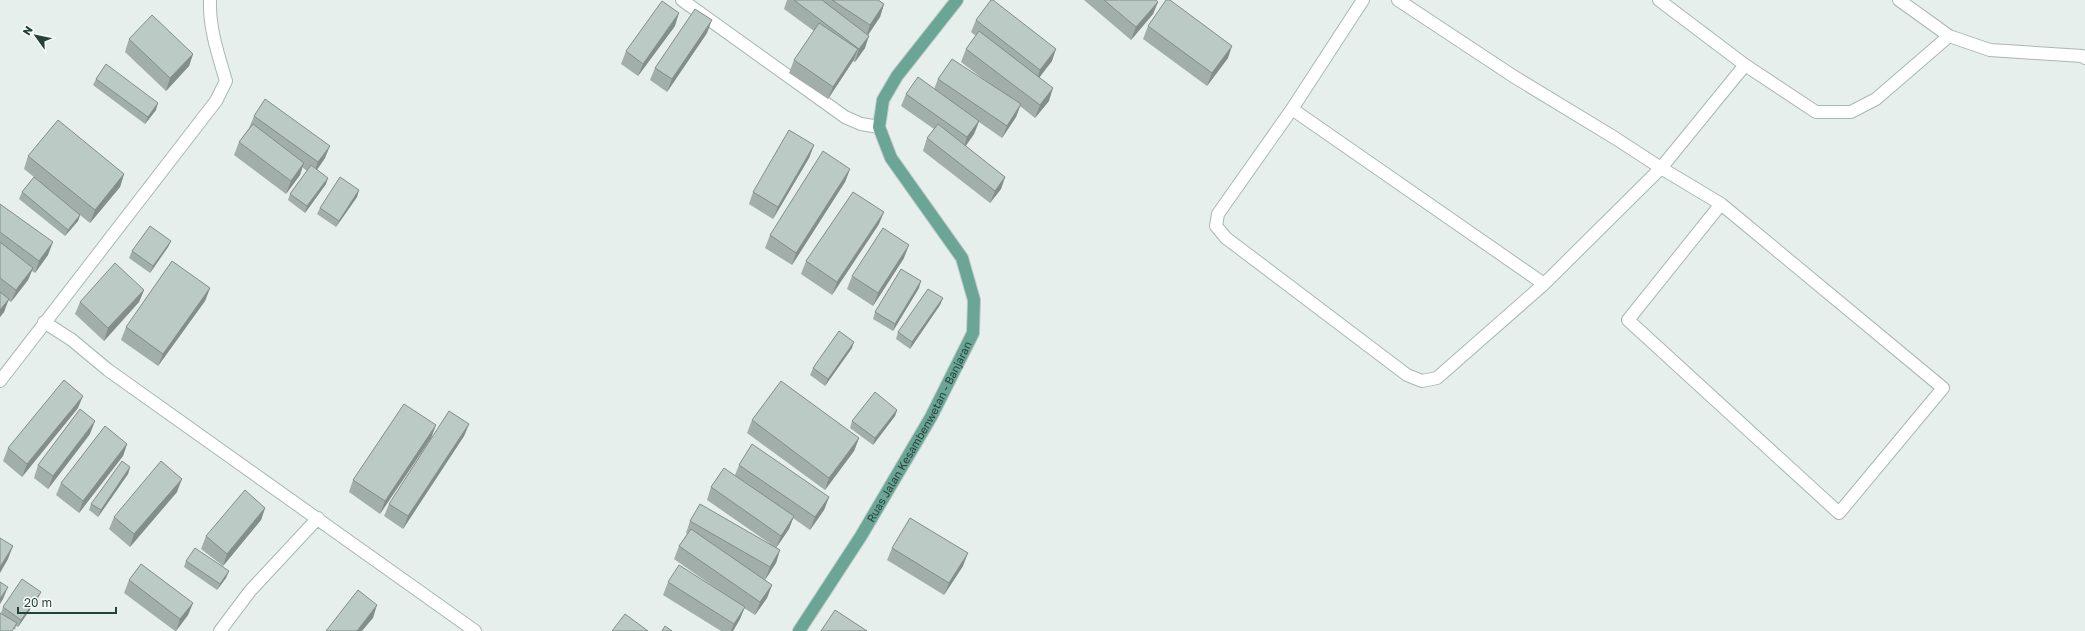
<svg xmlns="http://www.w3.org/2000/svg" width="2085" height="631" font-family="'Golos Text',sans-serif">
  <rect width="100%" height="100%" fill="#e6efeb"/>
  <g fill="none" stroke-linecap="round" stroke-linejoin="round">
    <defs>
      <path id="minor" d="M682,0l163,117 16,7 18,3
        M1363,0l-71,109 -74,105 -2,12 10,12 181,137 15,6 15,-3 107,-94 117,-116 60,36 222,184 -104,125 -211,-193 93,-116
        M1398,0l115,76 102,62 46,30 84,-103 71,47h35l25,-13 73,-63
        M1659,0l86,65
        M1899,0l50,36 41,14 92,6 3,2
        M1292,109l252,175
        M44,322l28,18 36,30 367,261
        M0,381l216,-280 10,-20c-8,-27 -17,-53 -16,-81
        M220,631l30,-40 68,-73"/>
      <g id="major">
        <path id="s1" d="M799,631l62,-95 70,-119 42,-84 1,-33 -12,-42 -71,-100 -12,-31 4,-27 14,-24 60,-76"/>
      </g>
    </defs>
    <use href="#minor" stroke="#a8b8b2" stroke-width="14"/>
    <use href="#major" stroke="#c2cac8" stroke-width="14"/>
    <use href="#minor" stroke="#fff" stroke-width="12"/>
    <use href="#major" stroke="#6aa596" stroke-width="12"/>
  </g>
  <path fill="#a1aea9" d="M787,0h91l6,4 -4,13 -12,18 -3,13 -10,14 -2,-1 -25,38 -39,-26 5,-13 20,-29 -30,-22z
    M1084,0h72l2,2 -5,12 -22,26z
    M976,20l76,41 -13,16 10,24 -14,17 -15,-12 -4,11 -14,21 -23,-16 -5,12 -9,12 40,31 -4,12 -11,14 -67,-52 4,-13 7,-9 -33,-23 5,-12 28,-5 4,-10 57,9 -34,-26 5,-13 10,-13 -5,-4z
    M675,26l-37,50 -17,-12 5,-13z
    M1148,26l80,32 -21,28 -64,-47z
    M707,33l-40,59 -17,-12 5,-12z
    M129,39l64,15 -4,12 -23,25 -41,-39z
    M96,79l60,31 -11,14 -52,-39z
    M254,116l71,42 -8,12 9,14 -21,29 -17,-13 2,-6 17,-23 -5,-4 -2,8 -14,19 -52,-39 5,-13 10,-14z
    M814,145l-5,13 -36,61 -24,-15 4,-12z
    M28,156l96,18 -4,13 -30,36 -10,-8 -2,6 -13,15 -46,-37 3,-7 12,-15 -10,-8z
    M850,169l-5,13 -53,83 -27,-17 5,-13z
    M359,190l-2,7 -21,30 -19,-13 3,-6z
    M0,204l48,51 -13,18 -3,-2 -4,9 -17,22 -3,-2 -4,12 -4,5z
    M879,224l-47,71 -31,-21 5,-13z
    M171,241l-3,6 -18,26 -21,-15 3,-7z
    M904,258l-31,48 -26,-17 5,-13z
    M210,288l-5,13 -47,65 -37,-26 5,-13z
    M919,288l-26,43 -20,-12 2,-7z
    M144,290l-5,12 -35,39 -29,-27 5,-12z
    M943,298l-3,7 -30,44 -14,-10 2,-7z
    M852,348l-27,38 -15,-11 3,-7z
    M78,408l-56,69 -19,-16 5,-13z
    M897,410l-2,6 -22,29 -23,-17 2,-7z
    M752,420l107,18 -5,13 -29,39 -78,-57z
    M469,424l-5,12 -61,93 -19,-13 5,-12z
    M436,425l-5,13 -51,76 -31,-22 4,-12z
    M90,434l-42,55 -14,-11 4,-13z
    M127,444l-4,12 -44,57 -23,-18 5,-12z
    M739,465l90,32 -5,13 -14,20 -17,-12 -4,11 -13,19 4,2 -4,13 -11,17 -7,-4 14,9 -5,13 -12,17 -11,-7 -4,11 -7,12h-12l-58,-36 5,-13 62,16 -56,-39 5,-13 8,-12 -1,-1 4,-12 82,24 -65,-45 4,-13 24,-12z
    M130,467l-2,7 -30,43 -9,-7 2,-6z
    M177,492l-47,55 -21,-18 5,-12z
    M265,508l-4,12 -38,46 -22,-17 5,-13z
    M892,548l71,18 -19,29 -57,-35z
    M186,561l43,10 -3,7 -9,12 -33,-23z
    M129,580l64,23 -5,12 -12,16h-1l-51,-38z
    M41,592l-3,6 -20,29 -2,-1 -1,4 -14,-17 2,-6z"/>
  <path fill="#838d89" d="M1158,2l-5,12 -22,26 5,-13z
    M884,4l-4,13 -14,21 4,-13z
    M679,13l-4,13 -37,50 5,-12z
    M712,20l-5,13 -40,59 5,-13z
    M869,36l-4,12 -10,14 4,-13z
    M1232,46l-4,12 -21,28 5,-13z
    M858,49l-5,12 -25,38 5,-12z
    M1056,49l-4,12 -16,21 4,-12z
    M193,54l-4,12 -23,25 4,-13z
    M1053,88l-4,13 -14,17 5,-13z
    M158,103l-2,7 -11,14 3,-7z
    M1021,104l-5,13 -14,21 5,-12z
    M979,121l-5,13 -11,16 4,-13z
    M814,145l-5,13 -36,61 5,-12z
    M330,146l-5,12 -12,17 5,-13z
    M304,163l-4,12 -14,19 5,-13z
    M850,169l-5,13 -53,83 4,-12z
    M124,174l-4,13 -30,36 5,-13z
    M1005,177l-4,12 -11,14 5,-12z
    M328,178l-2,6 -21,29 2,-7z
    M359,190l-2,7 -21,30 3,-6z
    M884,212l-5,12 -47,71 5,-13z
    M80,215l-2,6 -13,15 3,-6z
    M171,241l-3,6 -18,26 3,-7z
    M53,242l-5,13 -13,18 4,-12z
    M909,245l-5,13 -31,48 5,-13z
    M33,268l-5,12 -17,22 5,-12z
    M921,281l-2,7 -26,43 2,-7z
    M210,288l-5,13 -47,65 5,-12z
    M144,290l-5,12 -35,39 4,-13z
    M943,298l-3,7 -30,44 2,-7z
    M9,299l-5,13 -4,5v-7z
    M854,342l-2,6 -27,38 3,-7z
    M83,396l-5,12 -56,69 5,-13z
    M897,410l-2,6 -22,29 2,-7z
    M95,421l-5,13 -42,55 5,-13z
    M469,424l-5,12 -61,93 5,-13z
    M436,425l-5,13 -51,76 5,-13z
    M859,438l-5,13 -29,39 4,-12z
    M127,444l-4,12 -44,57 4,-12z
    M130,467l-2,7 -30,43 3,-7z
    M182,479l-5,13 -47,55 4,-13z
    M829,497l-5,13 -14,20 5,-13z
    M265,508l-4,12 -38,46 4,-12z
    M794,516l-5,13 -13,19 5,-12z
    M13,546l-5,13 -8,14v-6z
    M780,550l-4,13 -11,17 5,-13z
    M968,553l-5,13 -19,29 5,-12z
    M229,571l-3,7 -9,12 3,-6z
    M772,585l-5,13 -12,17 5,-13z
    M8,587l-5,12 -3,5v-5z
    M41,592l-3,6 -20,29 3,-7z
    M193,603l-5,12 -12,16 4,-12z
    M377,605l-4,13 -11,13h-5z
    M745,607l-5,12 -7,12h-2l3,-7z"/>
  <path fill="#bbcac4" stroke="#838d89" d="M794,0h28l47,36 -10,13z
    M832,0h46l6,4 -14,21z
    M991,0h2l63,49 -16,21 -64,-50z
    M1104,0h52l2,2 -22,25z
    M1166,0h4l62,46 -20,27 -64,-47z
    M662,1l17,12 -36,51 -17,-13z
    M695,9l17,11 -40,59 -17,-11z
    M152,15l41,39 -23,24 -41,-39z
    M819,23l39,26 -25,38 -39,-27z
    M979,31l74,57 -13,17 -74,-56z
    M952,59l69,45 -14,22 -69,-47z
    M106,64l52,39 -10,14 -52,-38z
    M918,77l61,44 -12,16 -61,-43z
    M265,99l65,47 -12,16 -64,-46z
    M58,120l66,54 -29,36 -67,-54z
    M253,124l51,39 -13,18 -52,-39z
    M938,124l67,53 -10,14 -68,-53z
    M789,130l25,15 -36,62 -25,-15z
    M823,151l27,18 -54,84 -26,-18z
    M311,165l17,13 -21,28 -17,-12z
    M34,177l46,38 -12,15 -46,-38z
    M340,177l19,13 -20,31 -19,-13z
    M853,192l31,20 -47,70 -31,-21z
    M0,204l53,38 -14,19 -39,-29z
    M150,226l21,15 -18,25 -21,-15z
    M883,228l26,17 -31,48 -26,-17z
    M0,242l33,26 -17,22 -16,-12z
    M172,261l38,27 -47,66 -37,-27z
    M115,263l29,27 -36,38 -28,-26z
    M901,269l20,12 -26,43 -20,-12z
    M928,289l15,9 -31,44 -14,-10z
    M0,292l9,7 -9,11z
    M839,331l15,11 -26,37 -15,-11z
    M64,380l19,16 -56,68 -19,-16z
    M781,381l78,57 -30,40 -77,-58z
    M875,392l22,18 -22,28 -23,-17z
    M404,404l32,21 -51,76 -32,-21z
    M80,409l15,12 -42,55 -15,-11z
    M449,411l20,13 -61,92 -19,-12z
    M105,426l22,18 -44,57 -22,-18z
    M752,444l77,53 -14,20 -76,-52z
    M122,461l8,6 -29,43 -10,-6z
    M161,461l21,18 -48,55 -20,-17z
    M724,468l70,48 -13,20 -70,-49z
    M245,490l20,18 -38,46 -21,-18z
    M700,504l80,46 -10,17 -80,-46z
    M910,518l58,35 -19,30 -57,-35z
    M691,529l81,56 -12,17 -81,-56z
    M0,538l13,8 -13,21z
    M195,548l34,23 -9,13 -34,-23z
    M141,564l52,39 -13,16 -51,-39z
    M679,565l66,42 -11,17 -66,-42z
    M22,579l19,13 -20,28 -18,-13z
    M0,582l8,5 -8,12z
    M358,590l19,15 -20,26h-31z
    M835,610l32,21h-46z
    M0,613l17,10 -5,8h-12z
    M625,614l23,17h-36z
    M665,626l7,5h-10z"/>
  <g text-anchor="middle" stroke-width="4" stroke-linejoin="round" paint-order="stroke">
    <g font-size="11" fill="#24423a" stroke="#f7fbf9">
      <text dy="4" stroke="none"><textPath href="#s1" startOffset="233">Ruas Jalan Kesambenwetan - Banjaran</textPath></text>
    </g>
  </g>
  <g transform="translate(36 36) rotate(303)" stroke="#f7fbf9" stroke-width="3" paint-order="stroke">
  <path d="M0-3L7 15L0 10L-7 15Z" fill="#24423a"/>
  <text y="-6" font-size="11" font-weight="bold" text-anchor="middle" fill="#24423a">N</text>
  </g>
  <path d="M18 607v6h98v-6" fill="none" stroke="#24423a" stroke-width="2"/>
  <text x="24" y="607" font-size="12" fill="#24423a" stroke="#f7fbf9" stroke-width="3" paint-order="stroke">20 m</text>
</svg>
